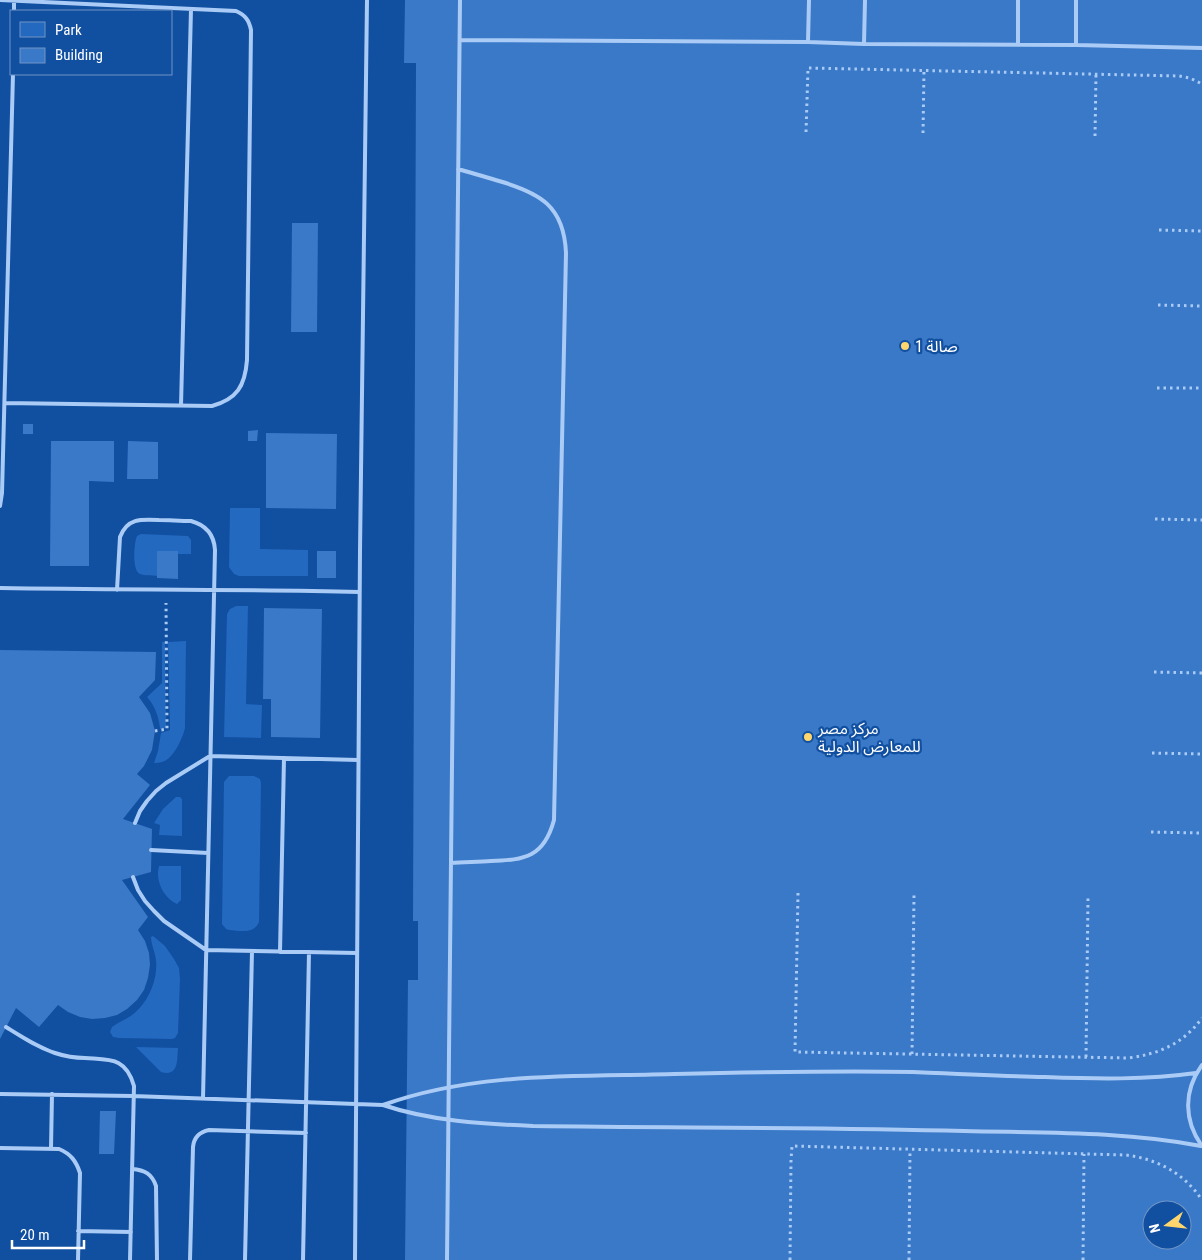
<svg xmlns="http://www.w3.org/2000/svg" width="1202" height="1260" font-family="'Roboto Condensed','Noto Sans Arabic',sans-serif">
  <rect width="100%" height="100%" fill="#114fa0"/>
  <path fill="#2369bf" d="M230,508h30v41l48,1v26h-69l-5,-2 -5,-7z
    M141,534l47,2 3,4v14h-13v-3h-21v25c-5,-1 -12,0 -17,-2 -8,-4 -6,-27 -4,-35l1,-3z
    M236,606h12l-2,98 16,1 -1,33 -37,-1 3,-123 3,-5z
    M186,641l-1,87c-2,9 -9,24 -16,30 -4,4 -10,5 -15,5l4,-12 3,-18 9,-3 -2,-88z
    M162,642h3l1,86 -6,1c-1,-12 -5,-23 -13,-32l15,-14z
    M229,776h25l6,3 1,4 -2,139c-5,12 -19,9 -30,8l-3,-1 -4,-5 2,-142z
    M176,797h4l2,2v37l-23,-1 1,-10 -6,-2 9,-14z
    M159,866h22v34l-4,4c-14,-6 -22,-24 -18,-38z
    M153,936l12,10 9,13 5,9 1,11 -2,54 -3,5 -3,1 -53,-1 -6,-1 -3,-5 2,-5c6,-5 14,-7 20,-12 16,-12 26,-35 24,-55 -1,-8 -5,-16 -5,-23z
    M136,1047l42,1c-1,12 1,29 -17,24z"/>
  <path fill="#3a78c8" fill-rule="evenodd" d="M405,0h797v1260h-797l3,-280h10v-59h-5l3,-858h-12zM1152,1210h30v30h-30z
    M292,223h26l-1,109h-26z
    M23,424h10v10h-10z
    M258,430l-1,11h-9v-10z
    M266,433l71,1 -1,75 -70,-1z
    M51,441h63v41l-25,-1v85h-39z
    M128,441l30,1v37h-31z
    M157,551h21v28l-21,-1z
    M317,551h19v27h-19z
    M264,608l58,1 -2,129 -49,-1v-38h-8z
    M0,650l156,2 -1,28 -16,17 11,16 5,18 -3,19 -8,16 -7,8 13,11 -27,34 29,10 -1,43 -29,8 26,37 -10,13 7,11 4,12 1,12 -2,13 -4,12 -7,10 -10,9 -10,6 -12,3 -13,1 -12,-2 -12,-5 -10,-7 -19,22 -23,-19 -16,31z
    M100,1111h16l-2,43h-15z"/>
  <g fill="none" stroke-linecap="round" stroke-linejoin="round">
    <path stroke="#a9cbf5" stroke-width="3" stroke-dasharray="2.5 4" stroke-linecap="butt" d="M806,132l2,-64 371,8 11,2 12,6
      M923,133l1,-63
      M1095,136l1,-62
      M1159,230l43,1
      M1158,305l44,1
      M1157,388h45
      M1155,519l47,1
      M1154,672l48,1
      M155,731l12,-2 -1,-126
      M1152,753l50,1
      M1151,832l51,1
      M798,893l-3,159 333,6c31,-4 55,-14 74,-40
      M912,1054l2,-159
      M1086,1057l2,-159
      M790,1260l1,-100 1,-14 334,9c31,4 58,18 76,45
      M909,1260l1,-110
      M1083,1260l1,-106"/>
    <path stroke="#a9cbf5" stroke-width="4" d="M0,0l236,11c9,4 13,9 15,19l-4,330c-2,26 -10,39 -35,46l-207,-3
      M14,11v-10
      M460,40l348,2 56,2 212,1 126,3
      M808,42l1,-42
      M864,44l1,-44
      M1018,45v-45
      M1076,45v-45
      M181,406l10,-397
      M0,506l2,-13 11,-419
      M0,588c120,2 240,1 359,4
      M117,590l3,-53c7,-19 21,-18 39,-17 10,0 21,1 32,1 15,4 23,13 24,29l-12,549
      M135,823l5,-12 7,-10 9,-10 10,-8 44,-27 148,4
      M151,850l57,3
      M451,863c13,-1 27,-1 40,-2 34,-1 53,-4 63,-41l12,-567c-2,-47 -26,-60 -67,-72 -13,-4 -27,-8 -41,-12
      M133,877l5,13 7,11 9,10 10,10 42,29 151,3
      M280,952l4,-194
      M6,1027c16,10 31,20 49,26 9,3 20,5 30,5 25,2 41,-1 49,28l-4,174
      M449,1053l11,-1053
      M1202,1065c-19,26 -18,56 0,81
      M0,1094l133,2 250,9c47,16 100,19 150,21 143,2 287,1 431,5 79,2 159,0 237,15
      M383,1105c78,-28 161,-29 243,-30 96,-2 192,-5 287,-3 44,2 88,4 132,5 51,2 101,3 151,-4
      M0,1148l59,1c12,5 17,12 21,24l-2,87
      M51,1148l1,-54
      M132,1169c13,1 20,5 24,17l1,74
      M78,1231l53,1
      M190,1260l3,-113c1,-10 6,-15 16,-17l97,3
      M245,1260l7,-309
      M303,1260l6,-308
      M355,1260l5,-709 7,-551
      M447,1260l1,-97"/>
    <path stroke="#a9cbf5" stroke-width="4" d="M448,1163l1,-110"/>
  </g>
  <g fill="#ffd66d" stroke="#114fa0" stroke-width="2">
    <circle cx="905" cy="346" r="5"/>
    <circle cx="808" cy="737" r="5"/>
  </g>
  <g text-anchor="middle" stroke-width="4.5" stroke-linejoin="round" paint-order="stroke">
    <g font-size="16" fill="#fff" stroke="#114fa0" text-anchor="start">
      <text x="915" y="352">صالة 1</text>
      <text x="818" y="734">مركز مصر<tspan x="818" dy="18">للمعارض الدولية</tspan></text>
    </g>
  </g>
  <rect x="10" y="10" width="162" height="65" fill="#114fa0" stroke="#7095c6"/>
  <rect x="20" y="22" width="25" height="15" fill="#2369bf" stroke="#7095c6"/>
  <text x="55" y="35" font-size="15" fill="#ffffff">Park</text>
  <rect x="20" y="48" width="25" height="15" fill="#3a78c8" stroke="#7095c6"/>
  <text x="55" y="60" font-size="15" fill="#ffffff">Building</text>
  <g transform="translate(1167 1225) rotate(255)"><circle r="24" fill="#114fa0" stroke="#7095c6"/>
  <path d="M0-4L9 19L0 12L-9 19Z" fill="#ffd66d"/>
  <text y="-8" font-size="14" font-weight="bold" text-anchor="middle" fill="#ffffff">N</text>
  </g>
  <path d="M12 1240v8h72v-8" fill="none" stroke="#ffffff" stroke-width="2.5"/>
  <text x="20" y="1240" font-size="15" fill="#ffffff" stroke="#114fa0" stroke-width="4" paint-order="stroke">20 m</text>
</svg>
